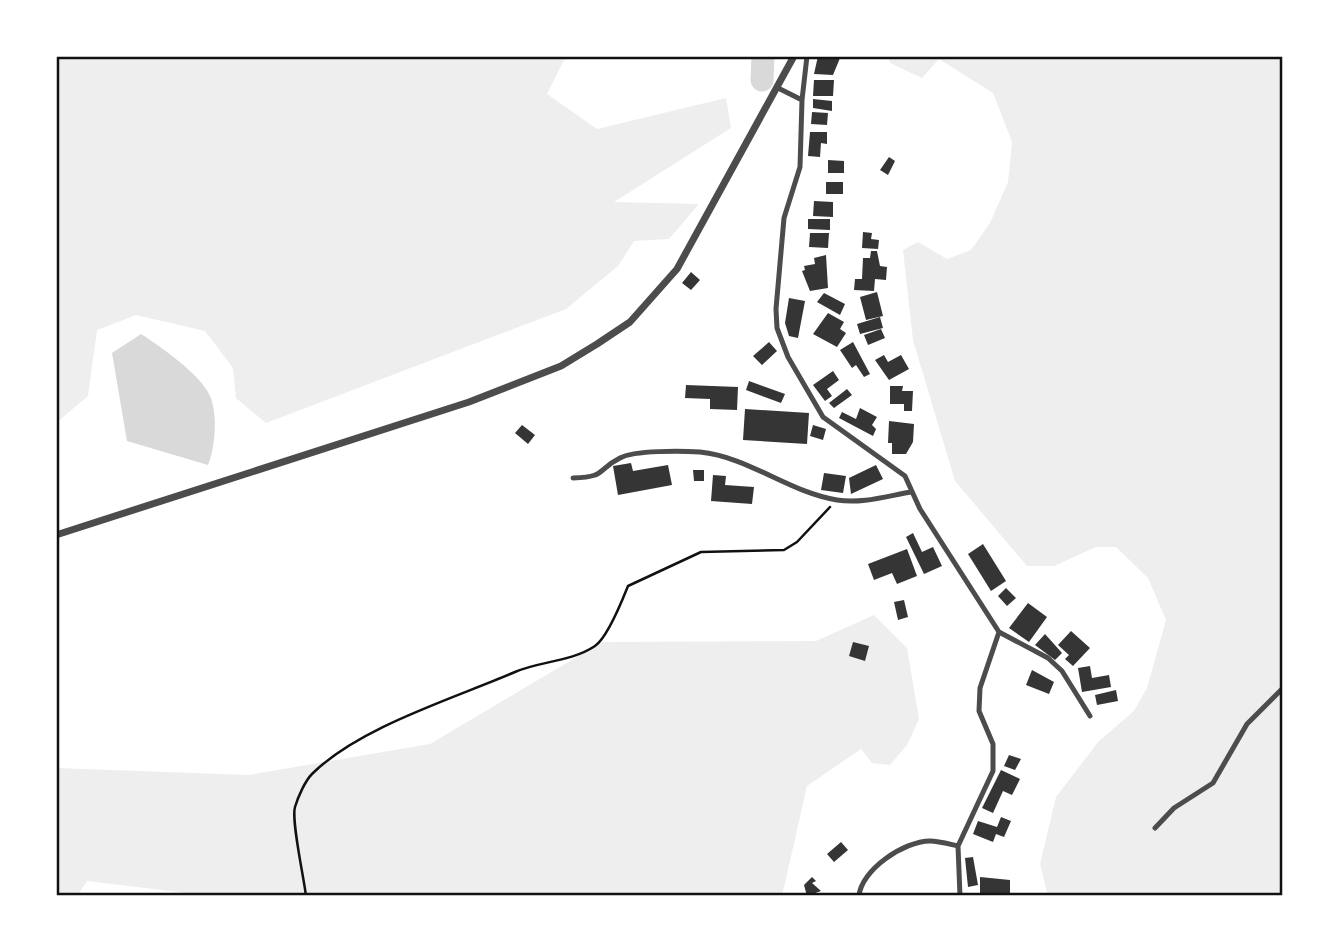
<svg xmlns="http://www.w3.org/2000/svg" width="1339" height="952" font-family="'Times New Roman',serif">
  <rect width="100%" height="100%" fill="#fff"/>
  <path fill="#eee" d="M56,56h521l-13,4 -17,34 50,35 129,-31 5,30 -117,74 85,2 -30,35 -35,2 -16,25 -52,43 -300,114 -30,-25 -3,-30 -28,-37 -69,-16 -39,15 -9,66 -32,27z
    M888,56h395v840h-235l-8,-32 16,-67 43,-56 35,-30 13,-23 19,-68 -18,-42 -32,-31h-20l-42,19h-27l-72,-85 -42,-141 -10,-90 15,-8 29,17 24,-9 19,-27 18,-41 4,-40 -19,-49 -54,-34 -17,19 -32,-15z
    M874,615l33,33 12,71 -12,26 -17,20 -18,-2 -11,-14 -54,37 -25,110h-571l-124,-15 -10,15h-21v-128l192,7 182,-31 172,-102 214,-1z"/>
  <path fill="#d9d9d9" d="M141,334c20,13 59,40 69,62 8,18 5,52 -2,69l-81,-24 -15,-88z"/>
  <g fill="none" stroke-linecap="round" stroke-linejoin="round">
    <path stroke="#d9d9d9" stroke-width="23" d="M762,80l1,-24"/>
  </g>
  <path fill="#353535" d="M818,56l22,2 -7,17 -19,-1z
    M814,80h20l-1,16h-20z
    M813,99l19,2v10l-19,-3z
    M812,112l16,1 -1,12 -16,-1z
    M810,132h17v12l-6,-1 -1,14 -12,-1z
    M889,157l6,4 -7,14 -8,-5z
    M828,160l16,1v12h-16z
    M826,182h17v12h-17z
    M814,201l19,1v15l-20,-1z
    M808,219h22v11l-22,-1z
    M863,232l9,1 -1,6 8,1 -1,9 -16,-1z
    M810,233h19l-1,15 -19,-1z
    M871,251h6l3,15 7,1 -1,13 -11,-1 -1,12 -20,-1 1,-11h7l1,-21h7z
    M826,255l2,33 -18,3 -8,-20 3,-1 -1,-4 11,-2 -1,-6z
    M691,272l9,8 -9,10 -9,-7z
    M877,292l6,24 -17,4 -6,-23z
    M824,293l21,11 -5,11 -23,-13z
    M789,298l16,3 -7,37 -9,-2 -4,-13z
    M828,313l16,9 -4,7 6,4 -9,14 -24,-13z
    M880,317l3,11 -23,6 -3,-10z
    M881,329l4,9 -17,7 -4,-10z
    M769,342l8,9 -15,14 -9,-9z
    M853,342l17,32 -6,3 -8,-12 -4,3 -12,-18z
    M884,355l4,7 13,-7 8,14 -20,11 -14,-20z
    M833,371l6,9 -12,9 5,7 -7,5 -12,-16z
    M749,381l36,13 -4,9 -35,-13z
    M686,385l52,2 -1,23 -27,-1v-10l-25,-1z
    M890,386h13l-1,5h11l-1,20h-8v-7h-14z
    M847,389l5,6 -18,13 -5,-5z
    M860,408l17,9 -5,8 4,4 -3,7 -34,-18 3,-6 14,7z
    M745,409l64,4 -2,31 -64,-4z
    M889,421l25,3 -1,18 -7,12h-14v-11h-4z
    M522,425l13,10 -7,9 -13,-11z
    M813,425l13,4 -3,11 -13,-4z
    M631,463l2,8 35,-6 4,20 -54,10 -5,-29z
    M876,465l7,14 -32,15 -2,-16z
    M693,470h11v11h-10z
    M824,473l22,3 -3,17 -22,-3z
    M713,475l13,1 -1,9 29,2 -2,17 -41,-3z
    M913,533l9,19 11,-5 9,19 -18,8 -18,-37z
    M983,544l23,37 -15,10 -23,-37z
    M907,549l10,27 -20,8 -5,-11 -18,7 -6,-16z
    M1006,588l10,10 -9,8 -9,-10z
    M904,600l4,17 -10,3 -4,-18z
    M1028,603l19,14 -18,25 -20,-14z
    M1071,631l19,17 -17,18 -8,-7 4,-4 -11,-10z
    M1045,634l17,19 -7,7 -20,-15z
    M853,642l16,4 -4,15 -16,-5z
    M1090,666l2,12 17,-3 2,12 -29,5 -4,-24z
    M1032,670l22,12 -5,12 -23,-9z
    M1116,690l2,11 -21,4 -2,-10z
    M1009,755l12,4 -6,11 -11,-4z
    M1001,770l19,9 -8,16 -9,-4 -10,22 -11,-5z
    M1001,817l10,4 -7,16 -8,-3 -3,8 -20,-8 5,-13 19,6z
    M841,842l7,8 -14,12 -7,-8z
    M973,857l5,28 -10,2 -3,-29z
    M812,877l4,4 -4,2 9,8 -14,5 -3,-11z
    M980,877l30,3v16h-30z"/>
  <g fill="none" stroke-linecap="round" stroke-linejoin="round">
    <path stroke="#111" stroke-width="2.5" d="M306,896c-2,-18 -15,-76 -11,-89 3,-10 10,-26 17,-33 47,-47 143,-76 203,-102 25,-11 56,-10 80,-26 13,-9 27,-45 33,-60l73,-34 83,-2 13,-8 33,-35"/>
    <path stroke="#4c4c4c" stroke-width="5" d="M778,88l24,12 -2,67 -16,51 -8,91 1,19 11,29 35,60 82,59 15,33 79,123 49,26 14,13 28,45
      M802,100l5,-44
      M573,478c34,-1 23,-8 47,-20 14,-8 63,-7 80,-6 49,5 88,40 137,48 25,4 50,-4 74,-8
      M1155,828l19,-20 39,-25 34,-59 36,-36
      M859,896c2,-26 45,-55 71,-55 9,0 19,3 28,5
      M960,896l-2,-50 35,-75v-27l-14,-33 1,-23 19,-56"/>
    <path stroke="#4c4c4c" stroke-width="7" d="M56,535l413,-133 92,-36 36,-22 33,-22 47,-53 117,-213"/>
  </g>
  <rect width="1339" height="952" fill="none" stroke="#ffffff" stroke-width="116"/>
  <rect x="58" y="58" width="1223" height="836" fill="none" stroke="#111" stroke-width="2.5"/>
</svg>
